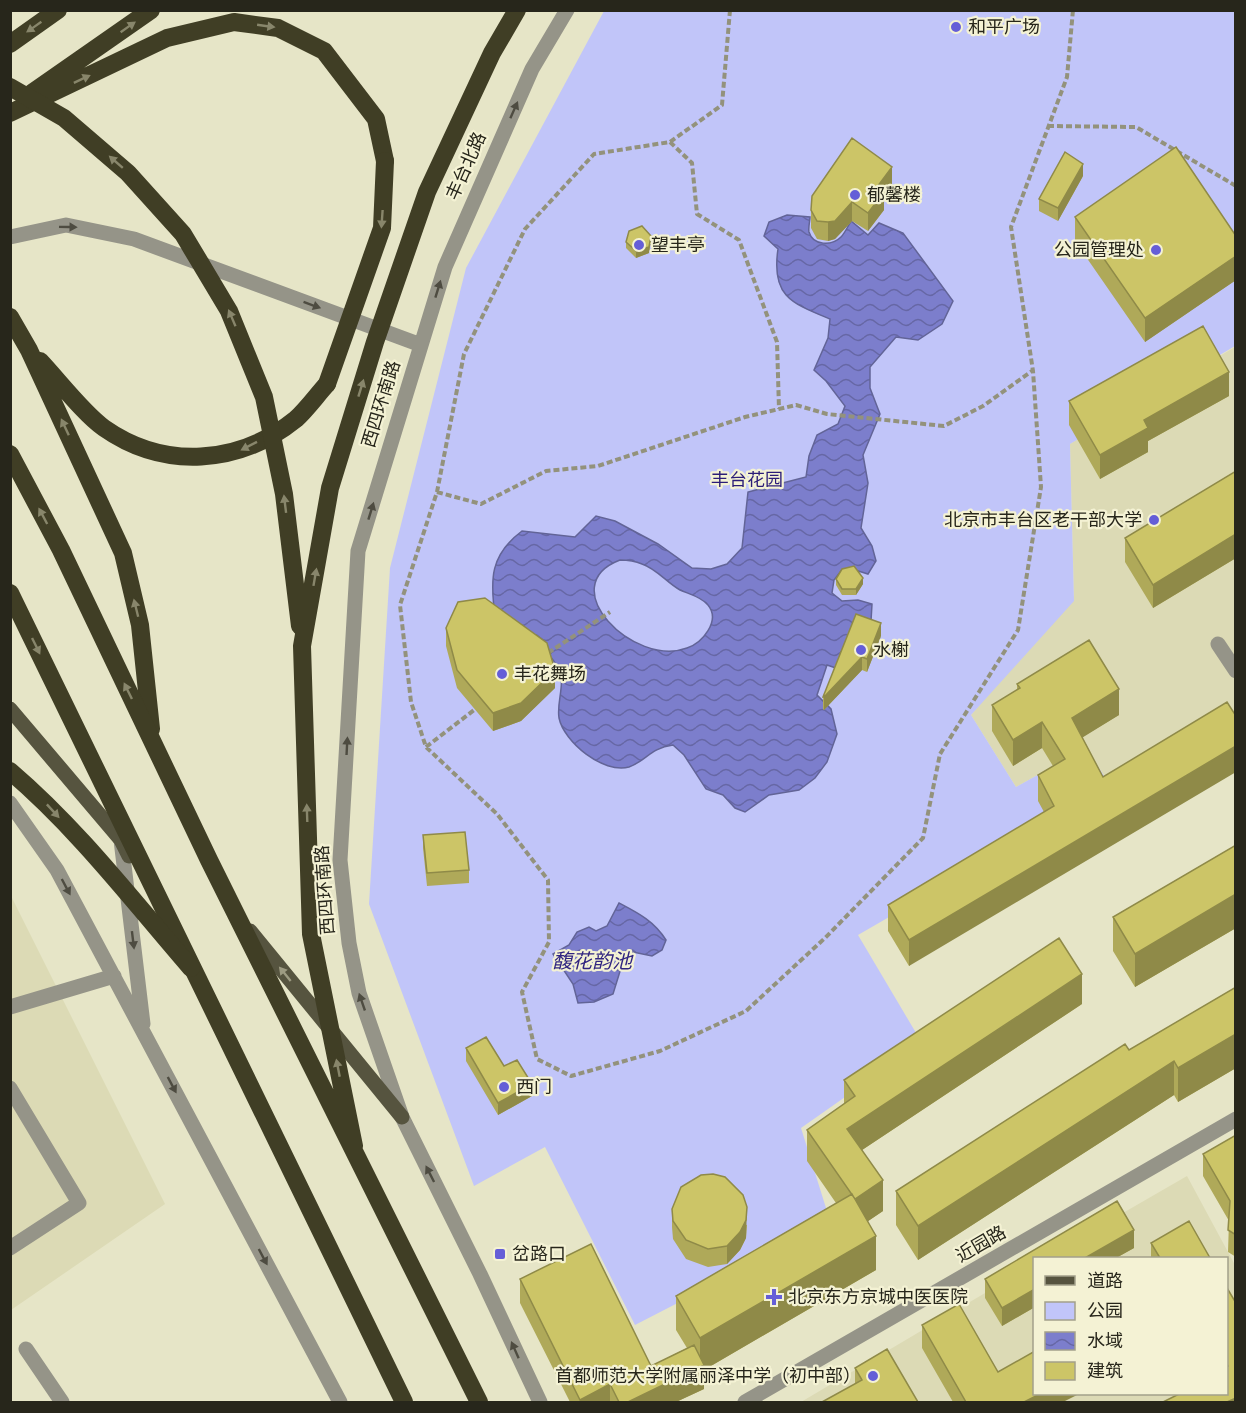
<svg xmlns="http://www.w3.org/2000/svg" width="1246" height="1413" font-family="Overpass,'Noto Sans SC',sans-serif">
  <defs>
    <pattern id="water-waves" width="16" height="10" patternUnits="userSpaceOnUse" patternTransform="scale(1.5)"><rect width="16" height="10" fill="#7c7ecc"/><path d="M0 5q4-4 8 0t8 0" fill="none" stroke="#6667a5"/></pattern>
  </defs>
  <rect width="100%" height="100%" fill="#e6e5c7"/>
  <path fill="#dcdab5" d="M1235,347v371l-123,70 -26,-40 -70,39 -45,-72 103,-119 -4,-152z
    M10,894l155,310 -154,106h-1z
    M1187,1176l48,89v137h-434l233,-138v130h192v-136h-181z"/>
  <path fill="#c1c5f9" d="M604,11h631v335l-165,98 4,157 -103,114 45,72 70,-39 26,40 -254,147 64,108 -121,85 30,96 -196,101 -90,-178 -71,39 -105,-282 21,-336 76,-300z"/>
  <path fill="url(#water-waves)" stroke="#626497" stroke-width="1.5" fill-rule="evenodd" d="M787,215l23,2c0,4 -2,11 -1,15 4,14 23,14 32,5 4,-4 7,-11 10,-16l17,14 11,-12 24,10 50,68 -11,23 -24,16 -22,-3 -26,30v21l10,26 -17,41 5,28 -7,45 11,18 4,15 -8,13 -16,-5 -11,2 -7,9 -2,13 10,8 16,-1 14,4 -1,17 -35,47 -9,-3 -10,30 14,14 6,25 -10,28 -12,16 -16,12 -30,5 -24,17 -10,-4 -12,-13 -17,-6 -22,-34 -11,-10c-23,3 -27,16 -44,22 -26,7 -65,-25 -70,-49 -3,-18 9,-37 -3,-54 -14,-21 -41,-34 -61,-48 -5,-37 -5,-61 27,-85l53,6 21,-21 19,5 43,23 34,24 19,1 16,-5 15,-16 6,-56 58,-15 3,-21 8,-21 21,-11 7,-18 -19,-25 -12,-11 14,-32 2,-19c-39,-16 -59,-23 -52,-70l-14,-13 5,-14zM620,560c8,0 15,1 22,4 15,5 25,19 38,26 9,4 22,7 28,15 13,16 -6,38 -21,43 -53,20 -135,-62 -67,-88z
    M619,903c19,10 35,18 47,37l-4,10 -10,6 -19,-4 -11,3 -1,13 -8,26 -19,8 -16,1 -5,-19 -20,-30 16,-9 8,-13 12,-5 7,4 11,-5z"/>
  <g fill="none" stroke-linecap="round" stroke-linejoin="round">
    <path stroke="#93927c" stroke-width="4" stroke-dasharray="6 3" stroke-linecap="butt" d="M730,10l-8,95 -52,37 -76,12 -69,75 -61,125 -27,138 -37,113 11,97 15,45 71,67 51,66 1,62 -27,50 15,67 34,17 89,-25 86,-40 79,-73 98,-100 17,-84 78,-124 23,-143 -8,-116 -22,-144 56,-150 6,-67
      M1048,126l88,1 100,59
      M670,142l22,21 5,51 42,26 38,102 2,67
      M437,492l44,12 65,-33 52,-5 147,-49 51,-12 31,9 117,12 39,-20 49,-35
      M548,653l62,-41
      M426,747l52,-40"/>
    <path stroke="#959488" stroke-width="15" d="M10,237l56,-12 68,14 287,106
      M1218,644l18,27
      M10,803l47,67 283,532
      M121,840l22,184
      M10,1007l104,-31
      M10,1088l69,115 -69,45
      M26,1349l36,53
      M540,1402l-60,-128 -78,-157 -43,-124 -10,-50 -9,-83 18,-309 87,-284 87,-198 35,-59
      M745,1402l491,-283"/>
    <path stroke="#56543f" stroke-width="15" d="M10,709l111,131 8,16
      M250,931l152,186"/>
    <path stroke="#403e25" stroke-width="18" d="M10,44l48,-34
      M32,93l119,-83
      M10,113l157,-75 67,-16 44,6 46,23 52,68 9,42
      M10,317l19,33 94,203 17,72 11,104
      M40,361c18,19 44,53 64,67 60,42 135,37 192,-9 11,-10 21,-24 31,-35
      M10,593l394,809"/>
    <path stroke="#403e25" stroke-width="18" d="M10,87l54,31 64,55 55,61 46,77 35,86 20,97 16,132
      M327,384l55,-156 3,-67
      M10,454l51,96 148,310 270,542
      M10,771c68,58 123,130 181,197
      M354,1146l-43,-212 -9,-288 28,-158 45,-146 52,-150 65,-139 25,-43"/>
  </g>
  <path fill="#afa959" d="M1083,176l-25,45 -19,-10v-12z
    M892,185l-8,11v14l-16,21 -16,-10 -17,18 -7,2 -11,-2 -6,-11v-18z
    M1075,217l161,39v24l-91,62 -70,-101z
    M626,242h25l-2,11 -13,5 -10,-10z
    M1229,396l-81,45v11l-48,27 -31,-54v-24z
    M1236,471v87l-83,50 -28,-46v-24z
    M836,579l27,5 -7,11h-14l-6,-10z
    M446,628l109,60 -34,33 -28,10 -36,-43 -11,-42z
    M881,636l-14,36 -5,-2 -38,40 -1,-1v-12z
    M1017,684l102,31 -37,22 21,40 -194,189 -21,-35v-26l156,-93 -6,-11v-26l15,-9 -11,-18 -29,18 -21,-35v-26l25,-15z
    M423,835l46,35v13l-42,3 -4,-38z
    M1236,845v83l-101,59 -22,-36v-34z
    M1236,987v81l-58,34 -4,-7 -256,165 -22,-35v-34l233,-141z
    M1082,1004l-220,146 21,61 -15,10 8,49 -172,100v19l-28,13h-106l-50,-99v-24l131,87 36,-18 -11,-18v-34l160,-93 -29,-42v-31l37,-26v-24z
    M466,1048l38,18 28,30 -34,19 -32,-54z
    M1236,1135v122l-8,-5 1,-31 -26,-45v-22z
    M1117,1201l17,29v18l-18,10h-81v49l-33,19 -17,-28v-19z
    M672,1209l75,16 -1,13 -6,12 -13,14 -19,3 -22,-8 -13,-20 -1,-12z
    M1151,1243l59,15h-59z
    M922,1325l76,47 65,30h-110l-31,-54z
    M855,1368l63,34 -63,-18z"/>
  <path fill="#8f8a48" d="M1083,164v12l-25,45v-13z
    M892,167v18l-8,11v14l-16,21v-18l9,-26z
    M852,202v19l-17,18 -7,2v-19z
    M651,236l-2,17 -13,5v-7z
    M1236,256v24l-91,62v-24z
    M1229,372v24l-81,45v11l-48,27v-24l44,-35z
    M1236,534v24l-83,50v-23z
    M863,578v6l-7,11v-6z
    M881,623v13l-14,36v-13z
    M862,657v13l-38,40v-13z
    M555,670v18l-34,33 -28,10v-18z
    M1119,689v26l-47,29v-26z
    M1042,722v26l-29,18v-26z
    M1236,746v26l-327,194v-26z
    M1236,894v34l-101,59v-33z
    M1082,974v30l-235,156v-31z
    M1236,1034v34l-58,34v-34z
    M1174,1061v34l-256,165v-34z
    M532,1084v12l-34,19v-12z
    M883,1180v31l-28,19v-31z
    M747,1207l-1,31 -6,12 -13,14v-18z
    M1134,1230v18l-18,10h-31z
    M876,1236v34l-172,100v19l-28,13h-48l72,-35v-29z
    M1035,1289v18l-33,19v-18z
    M610,1384v18h-30v-2z
    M1040,1394h39l-16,8h-39z
    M1236,1398v4h-9z"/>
  <path fill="#ccc567" stroke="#8f8a48" stroke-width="1.5" d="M852,138l40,29 -15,20 7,5 -16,21 -16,-11 -17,19 -7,1 -11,-1 -6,-11 1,-14z
    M1176,147l60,89v20l-91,62 -70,-101z
    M1065,152l18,12 -25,44 -19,-9z
    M642,226l9,10 -2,11 -13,4 -10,-9 3,-11z
    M1203,326l26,46 -85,48 4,8 -48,27 -31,-54z
    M1236,471v63l-83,51 -28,-47z
    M854,566l9,12 -7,11h-14l-6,-10 6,-10z
    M485,598l62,45 8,27 -34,33 -28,10 -36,-43 -11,-42 12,-26z
    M856,614l25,9 -14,36 -5,-2 -38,40h-1z
    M1089,640l30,49 -47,29 31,59 124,-75 9,14v30l-327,194 -21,-35 166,-99 -16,-31 27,-16 -23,-37 -29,18 -21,-35 28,-17 -3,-4z
    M465,832l4,38 -42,3 -4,-38z
    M1236,845v49l-101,60 -22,-37z
    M1059,938l23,36 -235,155 36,51 -28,19 -48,-69 48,-34 -11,-16z
    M1236,987v47l-58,34 -4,-7 -256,165 -22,-35 229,-147 4,6z
    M486,1037l18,29 13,-6 15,24 -34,19 -32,-55z
    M1236,1135v100l-8,-5 2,-29 -27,-47z
    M713,1174l12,3 18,18 4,12 -1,13 -6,12 -13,14 -19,3 -22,-9 -13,-19 -1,-12 9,-22 20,-12z
    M852,1194l24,42 -176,102 -24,-42z
    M1117,1201l17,29 -49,28h-50v31l-33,19 -17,-29z
    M1189,1221l21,37h-50l-9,-15z
    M591,1244l60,122 43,-21 10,20 -76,37h-9l-9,-18 -30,16 -60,-121z
    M1227,1288l9,15v95l-9,4h-64l16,-8h48v-27l1,-1 -1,-2z
    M959,1304l39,68 37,-21v43h5l-16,8h-58l-44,-77z
    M887,1349l31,53h-96l40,-22 -7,-12z"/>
  <defs><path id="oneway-solid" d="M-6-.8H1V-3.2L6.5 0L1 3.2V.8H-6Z" transform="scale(1.5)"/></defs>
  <g fill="#88866b">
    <use href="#oneway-solid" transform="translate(266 26) rotate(8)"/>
    <use href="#oneway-solid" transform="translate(34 27) rotate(145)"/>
    <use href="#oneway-solid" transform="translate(128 27) rotate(-35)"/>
    <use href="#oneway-solid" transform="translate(82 79) rotate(-25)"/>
    <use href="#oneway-solid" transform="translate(116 162) rotate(-139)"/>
    <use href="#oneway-solid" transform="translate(382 219) rotate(94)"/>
    <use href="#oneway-solid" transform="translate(232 318) rotate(-113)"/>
    <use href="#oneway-solid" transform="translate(361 388) rotate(-73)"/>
    <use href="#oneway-solid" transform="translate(65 427) rotate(-115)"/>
    <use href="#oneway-solid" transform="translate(249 446) rotate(153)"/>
    <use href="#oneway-solid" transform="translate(285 504) rotate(-97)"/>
    <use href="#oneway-solid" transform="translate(43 516) rotate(-118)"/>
    <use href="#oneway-solid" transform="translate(315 577) rotate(-80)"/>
    <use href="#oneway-solid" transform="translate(136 608) rotate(-104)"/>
    <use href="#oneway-solid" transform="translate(36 646) rotate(64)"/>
    <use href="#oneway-solid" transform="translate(128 691) rotate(-116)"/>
    <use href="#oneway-solid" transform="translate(53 811) rotate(47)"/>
    <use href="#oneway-solid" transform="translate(307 813) rotate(-92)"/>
    <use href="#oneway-solid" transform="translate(338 1068) rotate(-101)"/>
  </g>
  <g fill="#4e4c41">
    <use href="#oneway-solid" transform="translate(514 110) rotate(-66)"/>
    <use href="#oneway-solid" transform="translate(68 227) rotate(1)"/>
    <use href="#oneway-solid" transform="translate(438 289) rotate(-73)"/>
    <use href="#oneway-solid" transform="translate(312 305) rotate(20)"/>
    <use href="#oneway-solid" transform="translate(371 511) rotate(-73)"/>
    <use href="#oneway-solid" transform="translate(347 746) rotate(-87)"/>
    <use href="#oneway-solid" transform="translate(66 887) rotate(62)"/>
    <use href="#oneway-solid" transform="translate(133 940) rotate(83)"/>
    <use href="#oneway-solid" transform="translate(362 1002) rotate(-109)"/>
    <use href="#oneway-solid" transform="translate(172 1085) rotate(62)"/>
    <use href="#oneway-solid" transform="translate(430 1174) rotate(-117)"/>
    <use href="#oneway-solid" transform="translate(263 1257) rotate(62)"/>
    <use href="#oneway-solid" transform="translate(515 1350) rotate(-114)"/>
  </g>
  <use fill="#9d9b82" href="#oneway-solid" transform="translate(285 974) rotate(-129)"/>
  <g fill="#655ed7" stroke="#f4f2d4" stroke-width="2">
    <circle cx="956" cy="27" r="6"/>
    <circle cx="855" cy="195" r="6"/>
    <circle cx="639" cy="245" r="6"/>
    <circle cx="1156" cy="250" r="6"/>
    <circle cx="1154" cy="520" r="6"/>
    <circle cx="861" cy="650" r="6"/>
    <circle cx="502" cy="674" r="6"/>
    <circle cx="504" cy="1087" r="6"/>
    <rect x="494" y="1248" width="12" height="12" rx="3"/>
    <path d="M771 1288h6v6h6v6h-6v6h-6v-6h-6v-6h6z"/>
    <circle cx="873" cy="1376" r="6"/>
  </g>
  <g text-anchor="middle" stroke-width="4.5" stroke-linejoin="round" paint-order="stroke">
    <g font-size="18" fill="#27261b" stroke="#f4f2d4" text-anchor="start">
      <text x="968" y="33">和平广场</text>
      <text x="867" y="201">郁馨楼</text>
      <text x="651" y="251">望丰亭</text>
      <text x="1144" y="256" text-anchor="end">公园管理处</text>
      <text x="1142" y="526" text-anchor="end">北京市丰台区老干部大学</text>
      <text x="873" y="656">水榭</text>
      <text x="514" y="680">丰花舞场</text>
      <text x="516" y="1093">西门</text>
      <text x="512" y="1260">岔路口</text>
      <text x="788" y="1303">北京东方京城中医医院</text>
      <text x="861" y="1382" text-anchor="end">首都师范大学附属丽泽中学（初中部）</text>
    </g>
    <g font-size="18" fill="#27261b" stroke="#f4f2d4">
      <text transform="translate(466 166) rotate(-66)" y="6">丰台北路</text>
      <text transform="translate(381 404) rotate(-73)" y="6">西四环南路</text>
      <text transform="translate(325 890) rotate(-94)" y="6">西四环南路</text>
      <text transform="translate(981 1244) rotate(-30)" y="6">近园路</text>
    </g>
    <g font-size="18" fill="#2b1c78" stroke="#f4f2d4">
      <text x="747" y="486">丰台花园</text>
    </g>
    <g font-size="20" font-style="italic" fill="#312581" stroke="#f4f2d4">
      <text x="592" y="968">馥花韵池</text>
    </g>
  </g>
  <rect width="1246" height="1413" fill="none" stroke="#27261b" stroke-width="24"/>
  <rect x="1033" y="1257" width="195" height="138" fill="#f4f2d4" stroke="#a2a08a" stroke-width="1.5"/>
  <rect x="1045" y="1276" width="30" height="9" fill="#56543f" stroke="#a2a08a" stroke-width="1.5"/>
  <text x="1087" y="1287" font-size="18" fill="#27261b">道路</text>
  <rect x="1045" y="1302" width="30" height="18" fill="#c1c5f9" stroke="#a2a08a" stroke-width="1.5"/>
  <text x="1087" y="1317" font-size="18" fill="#27261b">公园</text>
  <rect x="1045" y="1332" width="30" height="18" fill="url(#water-waves)" stroke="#a2a08a" stroke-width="1.5"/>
  <text x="1087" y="1347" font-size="18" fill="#27261b">水域</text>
  <rect x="1045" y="1362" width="30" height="18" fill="#ccc567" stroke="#a2a08a" stroke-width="1.5"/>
  <text x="1087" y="1377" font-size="18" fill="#27261b">建筑</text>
</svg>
